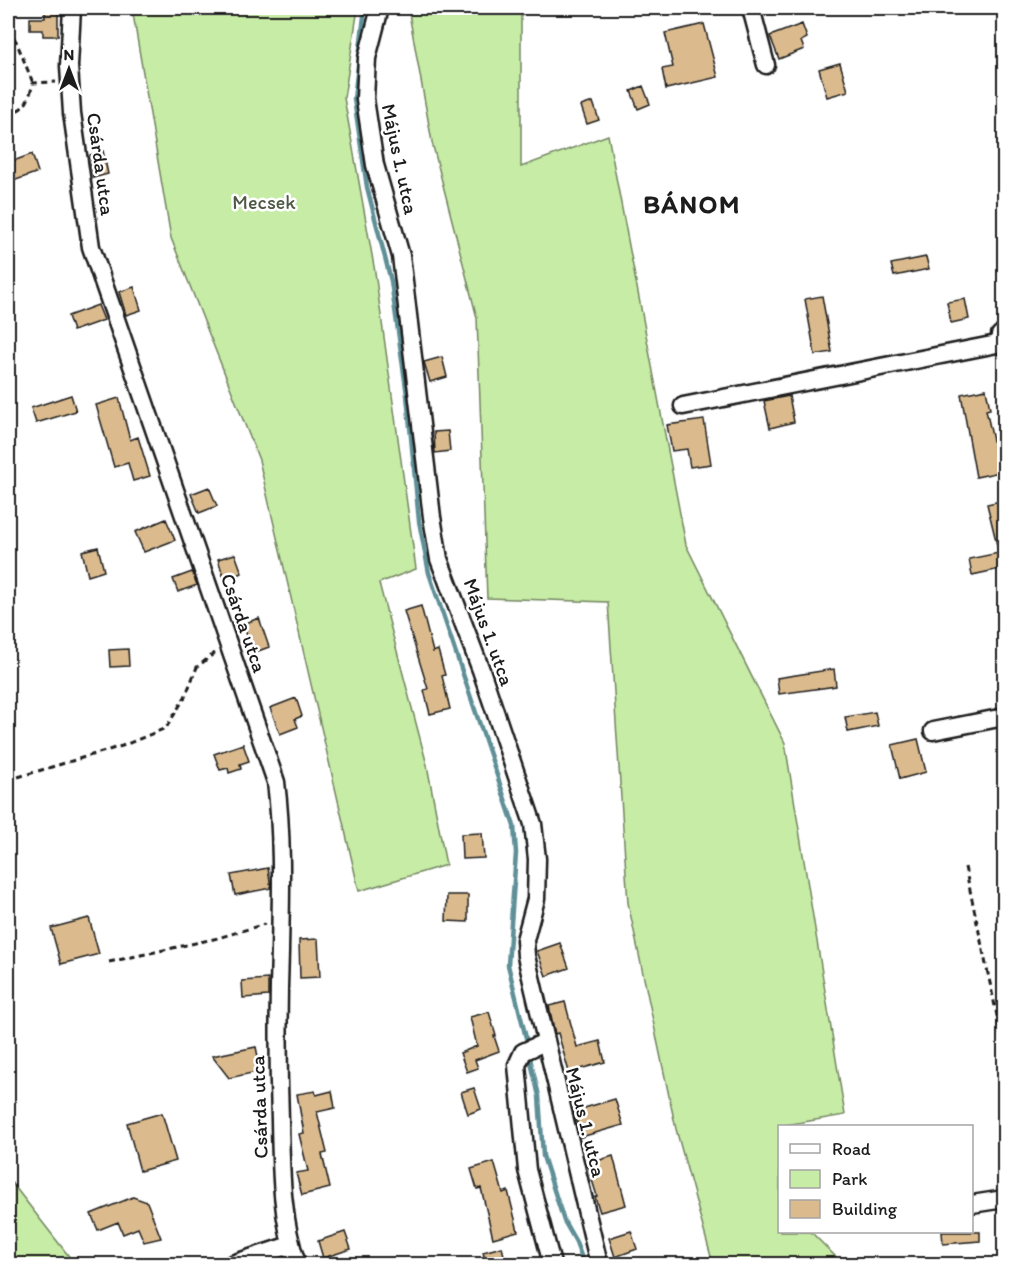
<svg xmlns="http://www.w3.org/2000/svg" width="1012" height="1272" font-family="Itim,sans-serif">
  <rect width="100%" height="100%" fill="#fff"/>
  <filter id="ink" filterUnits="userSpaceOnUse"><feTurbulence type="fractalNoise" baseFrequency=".0167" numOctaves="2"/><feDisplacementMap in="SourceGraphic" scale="12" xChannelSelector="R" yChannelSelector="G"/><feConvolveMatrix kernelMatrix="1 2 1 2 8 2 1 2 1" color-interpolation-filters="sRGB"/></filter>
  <g filter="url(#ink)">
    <path fill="#c7eca6" stroke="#728461" stroke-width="1.5" d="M132,8h226l-14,90 31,174 41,297 -37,14 48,182 19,100 -87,26 -100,-431 -88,-222z
      M408,8h113v159l87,-32 78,410 99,198 60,372 -65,11v106h31l32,32h-130l-37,-135 -48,-226 -20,-301 -121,-4 -10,-280 -45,-176z
      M8,1178l67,86h-67z"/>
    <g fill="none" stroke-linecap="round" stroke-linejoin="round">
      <path stroke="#5f8f97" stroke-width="4.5" d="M365,8l-11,91 13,88 24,94 16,114 12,126 10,52 85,253 2,27 -8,112 20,81
        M529,1054l10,42 4,60 21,65 12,21 8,22"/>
    </g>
    <path fill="#dbbb8e" stroke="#1c1c1c" stroke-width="1.5" d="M45,9l13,1v26h-15v-6h-13v-12h15z
      M704,24l14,53 -52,12 -4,-20 11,-2 -8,-34z
      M802,24l5,14 -6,3 3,8 -25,10 -9,-23z
      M840,63l8,28 -21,6 -8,-28z
      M643,86l7,18 -12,5 -7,-18z
      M593,102l6,18 -12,4 -6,-18z
      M103,151l5,23 -15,4 -3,-23z
      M32,154l6,18 -30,11v-20z
      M926,257l3,12 -35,7 -3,-12z
      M134,287l7,23 -15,5 -7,-23z
      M822,296l10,56 -17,3 -10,-56z
      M965,299l4,20 -18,4 -4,-21z
      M98,305l6,15 -31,11 -5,-15z
      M442,357l5,20 -17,5 -6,-20z
      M986,389l4,20 -4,1 9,39 5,-1 5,23 -29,6 -15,-83z
      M71,395l5,16 -40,12 -5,-15z
      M789,396l5,26 -24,6 -6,-27z
      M119,398l11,42 8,-3 12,39 -17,5 -5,-18 -14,4 -18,-62z
      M704,420l7,44 -21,3 -3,-18 -15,2 -5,-26z
      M448,431l2,20 -15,2 -1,-21z
      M209,487l8,19 -18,7 -8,-19z
      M1005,500v68l-33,7 -3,-16 30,-6 -12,-49z
      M166,519l9,21 -31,12 -9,-20z
      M98,547l6,24 -16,5 -6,-25z
      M235,554l7,19 -18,6 -6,-20z
      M192,572l5,13 -19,7 -5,-13z
      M421,606l12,46 5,-2 7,25 -3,1 8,33 -20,5 -6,-24 4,-1 -24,-78z
      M259,618l10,29 -16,6 -10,-29z
      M128,649l1,17 -19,1 -1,-17z
      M834,669l2,17 -57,8 -2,-16z
      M296,698l6,18 -7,3 3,8 -18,7 -10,-26z
      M875,712l3,14 -30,6 -3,-15z
      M918,739l8,33 -26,7 -8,-34z
      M243,744l6,17 -9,3 1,5 -12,4 -1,-5 -8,2 -6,-16z
      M482,833l2,25 -22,1 -1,-25z
      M268,868l3,20 -36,7 -4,-20z
      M447,895h21v27l-22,-1z
      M89,918l10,36 -38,10 -10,-36z
      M318,939l2,38 -20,1 -1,-38z
      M560,943l9,25 -23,8 -9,-25z
      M268,979v17l-25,2 -1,-17z
      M565,1002l12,45 23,-6 5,21 -36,10 -11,-39 -3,1 -6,-28z
      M489,1012l7,24h-2l5,15 -24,9 3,8 -11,4 -7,-19 17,-7 -7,-29z
      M256,1047l5,24 -32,7 -17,-22z
      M474,1088l7,21 -13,5 -7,-22z
      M315,1091l1,4 16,-4 3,17 -18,4 10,41 -5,1 8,34 -28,7 -6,-22 12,-2 -9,-37 5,-1 -7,-39z
      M615,1099l8,26 -42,12 -7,-26z
      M162,1113l14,48 -36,10 -13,-48z
      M613,1156l13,49 -26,7 -5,-15 2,-1 -10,-32z
      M494,1162l9,31 5,-2 10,40 -25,7 -12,-50 -4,1 -6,-20z
      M133,1197l14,5 14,36 -17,4 -6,-14 -15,6 -5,-12 -20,8 -7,-16z
      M631,1231l6,18 -22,8 -6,-19z
      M345,1232l6,17 -28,9 -5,-17z
      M942,1232h38v9l-37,3z
      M502,1247l4,17h-20l-3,-12z"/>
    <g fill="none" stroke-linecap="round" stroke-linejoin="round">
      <defs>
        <path id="street" d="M72,8l-3,58 3,47 19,134 185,535c7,57 5,112 4,169 -2,56 -2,113 0,169 1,49 1,98 17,144
          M380,8l-13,50 -2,41 10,66 26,91 31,261 7,42 42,111 52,154 4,35 -1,40 -11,41 1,16 73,308
          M751,8l15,57
          M683,406l319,-63 -2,-8 4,-1
          M933,731l71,-14
          M545,1042l-22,10 -6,13 10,105 25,94
          M972,1204l32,-5
          M232,1264l58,-19"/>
      </defs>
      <use href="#street" stroke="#1c1c1c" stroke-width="21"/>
      <path stroke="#1c1c1c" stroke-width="3" stroke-dasharray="6 4.5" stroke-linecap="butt" d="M8,29l8,12 17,42
        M8,115c19,-8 20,-12 25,-32l23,-1
        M8,780l114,-34 44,-18 19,-31 12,-30 19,-15
        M965,867l39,181
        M109,962l109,-24 47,-14"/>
      <use href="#street" stroke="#fff" stroke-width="16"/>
    </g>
  </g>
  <g text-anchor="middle" stroke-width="5" stroke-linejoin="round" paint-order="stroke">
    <g font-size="20" fill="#1c1c1c" stroke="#fff">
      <text transform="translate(400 159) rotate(78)" y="7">Május 1. utca</text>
      <text transform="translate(101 164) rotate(82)" y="7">Csárda utca</text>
      <text transform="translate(244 623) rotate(71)" y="7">Csárda utca</text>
      <text transform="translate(489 632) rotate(70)" y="7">Május 1. utca</text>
      <text transform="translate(259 1107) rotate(-92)" y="7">Csárda utca</text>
      <text transform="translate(586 1122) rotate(76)" y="7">Május 1. utca</text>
    </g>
    <g font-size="20" fill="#4f5a45" stroke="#fff">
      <text x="264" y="209">Mecsek</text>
    </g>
    <g font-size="26" font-weight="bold" letter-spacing="1.5" fill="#1c1c1c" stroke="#fff">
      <text x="692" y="213">BÁNOM</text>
    </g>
  </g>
  <rect width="1012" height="1272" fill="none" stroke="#fff" stroke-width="30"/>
  <rect x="15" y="15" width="982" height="1242" fill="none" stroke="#1c1c1c" stroke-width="2" filter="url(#ink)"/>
  <rect x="778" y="1125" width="195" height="108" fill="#ffffff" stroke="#a4a4a4" stroke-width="1.5"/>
  <rect x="790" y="1144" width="30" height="9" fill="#ffffff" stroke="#a4a4a4" stroke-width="1.5"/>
  <text x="832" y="1155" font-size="18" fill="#1c1c1c">Road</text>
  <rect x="790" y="1170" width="30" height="18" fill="#c7eca6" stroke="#a4a4a4" stroke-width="1.5"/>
  <text x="832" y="1185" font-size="18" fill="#1c1c1c">Park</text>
  <rect x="790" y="1200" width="30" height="18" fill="#dbbb8e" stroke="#a4a4a4" stroke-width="1.5"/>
  <text x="832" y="1215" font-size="18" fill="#1c1c1c">Building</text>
  <g transform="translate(69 69)" stroke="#ffffff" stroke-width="4.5" paint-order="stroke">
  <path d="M0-4.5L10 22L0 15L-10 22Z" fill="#1c1c1c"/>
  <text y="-9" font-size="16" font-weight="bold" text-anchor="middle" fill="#1c1c1c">N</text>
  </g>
</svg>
